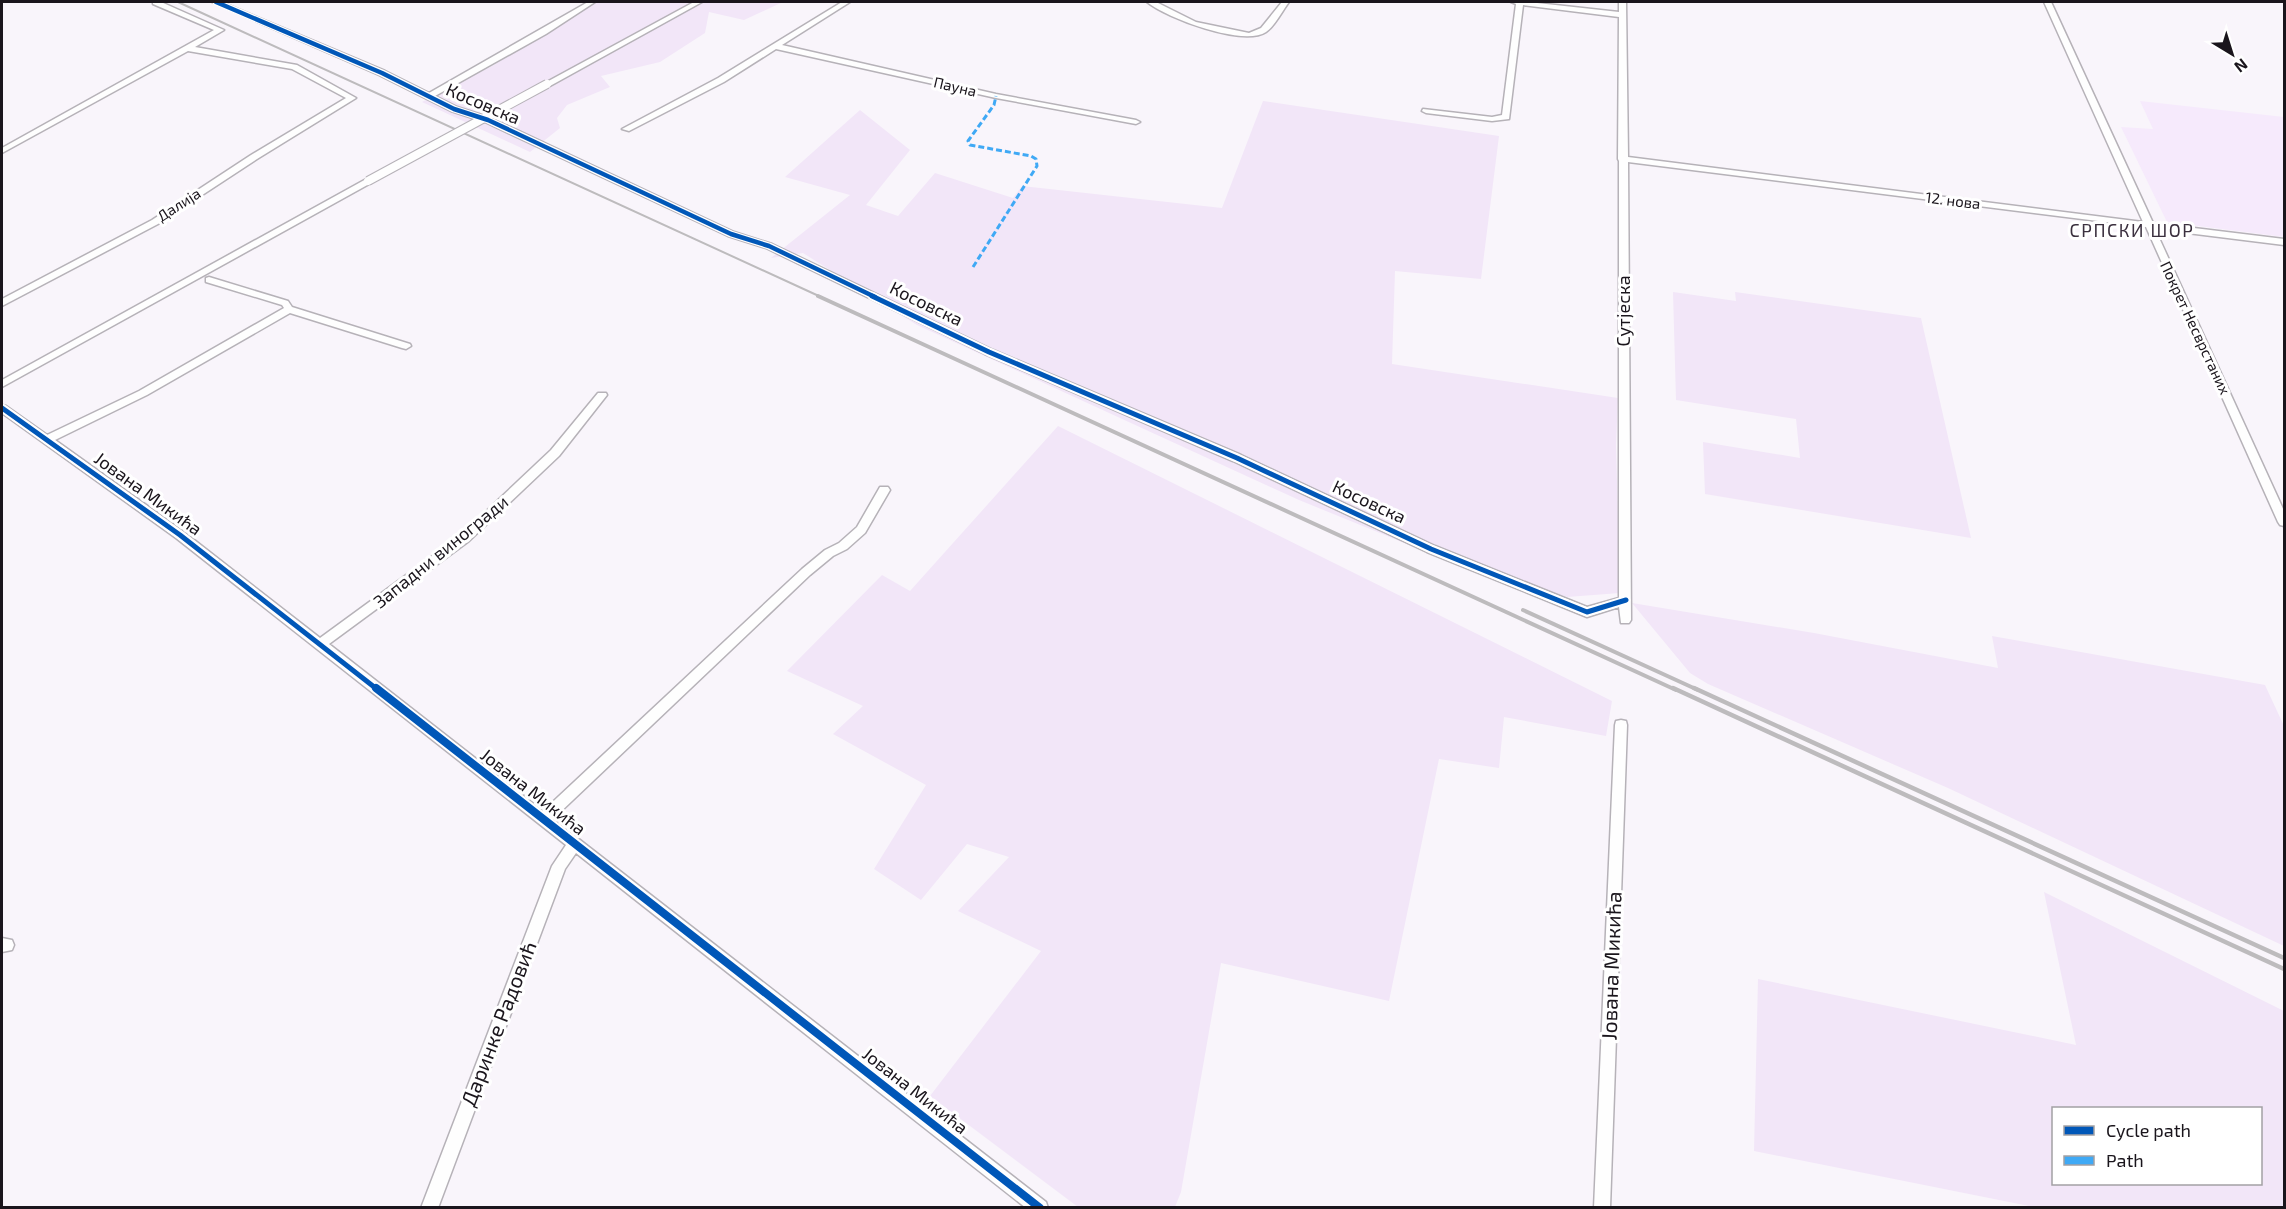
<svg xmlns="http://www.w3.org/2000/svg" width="2286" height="1209" font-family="'Exo 2',sans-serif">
  <rect width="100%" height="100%" fill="#f9f5fb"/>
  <path fill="#f6eafc" d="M2140,101l144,16v120l-117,-15 -46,-95 32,2z"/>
  <path fill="#f2e6f8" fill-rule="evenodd" d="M596,2h187l-39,18 -35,-8 -4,21 -45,29 -59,14 9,11 -43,18 -10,13 3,10 -30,24 -108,-50 72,-37z
    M1263,101l236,35 -18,143 -86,-8 -3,93 226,34 -2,47 4,148 -53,4 -116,-35 -152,-62 -382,-175 -114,-72 -32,5 79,-63 -65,-18 75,-67 50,40 -44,55 32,11 37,-43 78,25 9,-12 200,22z
    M1673,292l63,9 -1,-9 186,26 50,220 -266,-44 -2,-52 97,16 -4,-39 -120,-19z
    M1058,426l554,275 -6,35 -102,-19 -5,51 -60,-9 -50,242 -168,-38 -40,229 -6,15h-97l-148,-111 111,-145 -83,-40 51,-54 -42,-13 -46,56 -47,-31 52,-84 -93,-51 30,-28 -76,-35 95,-96 28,16z
    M1632,603l182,30 184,35 -6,-32 273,49 19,41v220l-336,-158 -240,-104 -18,-11z
    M2044,892l240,119v196h-250l-280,-56 4,-172 318,66zM2054,1108h206v76h-206z"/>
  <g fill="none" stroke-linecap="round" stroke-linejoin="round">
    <defs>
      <path id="minor" d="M153,2h8l63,28 -29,17 102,18 59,33 -99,61 -99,65 -156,82v-7l150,-79 99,-65 95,-57 -54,-29 -104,-18 -186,102v-5l212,-118 -61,-26z
        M212,2h9l164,69 44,22 159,-91h7l-49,32 -111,62 22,11 34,11 243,114 38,12 221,106 248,105 194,91 152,61 32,-9v-437l-1,-2 1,-142 -96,-12 -14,114 -17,2 -66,-8 -4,-2 1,-2 69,8 10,-2 14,-111 -5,-2h17l91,10v-10h7l2,155 515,65 -99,-220h7l102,221 131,16v6l-129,-16 129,282v15l-4,-1 -2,-3 -132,-295 -518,-65 3,458 -2,3h-8l-2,-16 -32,10 -160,-65 -194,-91 -248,-107 -219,-106 -38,-12 -243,-114 -34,-11 -72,-36z
        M694,2h8l-152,84 -7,-2z
        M842,2h8l-68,43 214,49 140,26 4,2 -4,2 -140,-26 -220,-49 -52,33 -95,49 -7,-2 96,-51z
        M1147,2h9l40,20 53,11 12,-5 21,-26h7c-7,9 -14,24 -23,30 -23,15 -99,-14 -119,-30z
        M368,178l3,1v4l-369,204v-7z
        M209,277l79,24 4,6 118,37 1,2 -5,3 -4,-1 -112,-35 -143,82 -92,45 129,92 136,106 141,-103 90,-85 47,-57h8l1,2 -48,61 -90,85 -140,103 214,167 259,-242 23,-19 14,-7 18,-16 23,-40h8l2,3 -25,43 -18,16 -14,7 -23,19 -257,244 493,383 2,6h-22l-450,-355 -11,16 -127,339h-17l131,-342 14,-21 -390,-307 -174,-125v-8l4,1 41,29 92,-44 145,-83 -2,-3 -76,-23v-4z
        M1621,720l5,1 1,4 -17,483h-16l21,-483 1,-4z
        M2,938l10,2 2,5 -2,5 -10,2z"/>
    </defs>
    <use href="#minor" stroke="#b6b2b8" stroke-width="3"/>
    <use href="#minor" fill="#fefefe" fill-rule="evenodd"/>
    <path stroke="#bdbbbd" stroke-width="2" d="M178,2l643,295"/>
    <path stroke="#bdbbbd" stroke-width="4" d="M818,296l858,394
      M1523,610l175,80"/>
    <path stroke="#bdbbbd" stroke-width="4.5" d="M1673,688l611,281
      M1694,688l590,270"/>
    <defs>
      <path id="minor-bridge" d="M368,181l179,-97"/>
    </defs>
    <use href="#minor-bridge" stroke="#b6b2b8" stroke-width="10" stroke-linecap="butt"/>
    <use href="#minor-bridge" stroke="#fefefe" stroke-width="8"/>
    <path stroke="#3fa9f5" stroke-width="3" stroke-dasharray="6 3" stroke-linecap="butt" d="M973,267l64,-101 -1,-7 -5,-3 -61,-11 -2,-4 26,-36 2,-9"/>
    <defs>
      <path id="cycleway-far2" d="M216,2l166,71 72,36 34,11 243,114 38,12 106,51"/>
      <path id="cycleway-far1" d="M872,296l117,56 248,106 194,91 156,63 39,-12
        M2,408l178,127 198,155"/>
      <path id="cycleway" d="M376,688l664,520"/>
    </defs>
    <use href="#cycleway-far2" stroke="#fff" stroke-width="7"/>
    <use href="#cycleway-far1" stroke="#fff" stroke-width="9"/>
    <use href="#cycleway" stroke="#fff" stroke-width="11"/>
    <use href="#cycleway-far2" stroke="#0057b8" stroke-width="4.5"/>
    <use href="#cycleway-far1" stroke="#0057b8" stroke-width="5"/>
    <use href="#cycleway" stroke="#0057b8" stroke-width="8"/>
  </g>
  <g text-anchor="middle" stroke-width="6" stroke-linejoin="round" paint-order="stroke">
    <g font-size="15" fill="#1a151c" stroke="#fff">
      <text transform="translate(955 87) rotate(13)" y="5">Пауна</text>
      <text transform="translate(1953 201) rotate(7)" y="5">12. нова</text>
      <text transform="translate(179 205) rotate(-33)" y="5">Далија</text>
      <text transform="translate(2195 328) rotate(65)" y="5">Покрет Несврстаних</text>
    </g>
    <g font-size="18" fill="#1a151c" stroke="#fff">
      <text transform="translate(483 104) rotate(23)" y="6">Косовска</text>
      <text transform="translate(926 304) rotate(26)" y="6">Косовска</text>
      <text transform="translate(1624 311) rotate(-90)" y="6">Сутјеска</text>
      <text transform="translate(148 494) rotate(36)" y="6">Јована Микића</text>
      <text transform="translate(1369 502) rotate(25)" y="6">Косовска</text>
      <text transform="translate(441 552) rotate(-39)" y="6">Западни виногради</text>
      <text transform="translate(533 792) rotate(38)" y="6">Јована Микића</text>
      <text transform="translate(915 1091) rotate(38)" y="6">Јована Микића</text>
    </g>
    <g font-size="18" letter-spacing="1.5" fill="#3b303f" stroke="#fff">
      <text x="2132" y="237">СРПСКИ ШОР</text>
    </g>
    <g font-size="21" fill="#1a151c" stroke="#fff">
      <text transform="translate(1612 966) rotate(-88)" y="7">Јована Микића</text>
      <text transform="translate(499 1024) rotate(-69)" y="7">Даринке Радовић</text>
    </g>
  </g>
  <rect width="2286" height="1209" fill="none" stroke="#1a151c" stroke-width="6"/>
  <rect x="2052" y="1107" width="210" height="78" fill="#ffffff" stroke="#a3a1a4" stroke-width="1.5"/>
  <rect x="2064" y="1126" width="30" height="9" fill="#0057b8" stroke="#a3a1a4" stroke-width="1.5"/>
  <text x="2106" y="1137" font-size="18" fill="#1a151c">Cycle path</text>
  <rect x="2064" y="1156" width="30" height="9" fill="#3fa9f5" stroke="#a3a1a4" stroke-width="1.5"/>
  <text x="2106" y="1167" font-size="18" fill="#1a151c">Path</text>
  <g transform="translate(2232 54) rotate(142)" stroke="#ffffff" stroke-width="4.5" paint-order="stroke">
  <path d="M0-4.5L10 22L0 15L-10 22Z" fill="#1a151c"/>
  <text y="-9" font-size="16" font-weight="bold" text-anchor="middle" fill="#1a151c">N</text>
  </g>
</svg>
